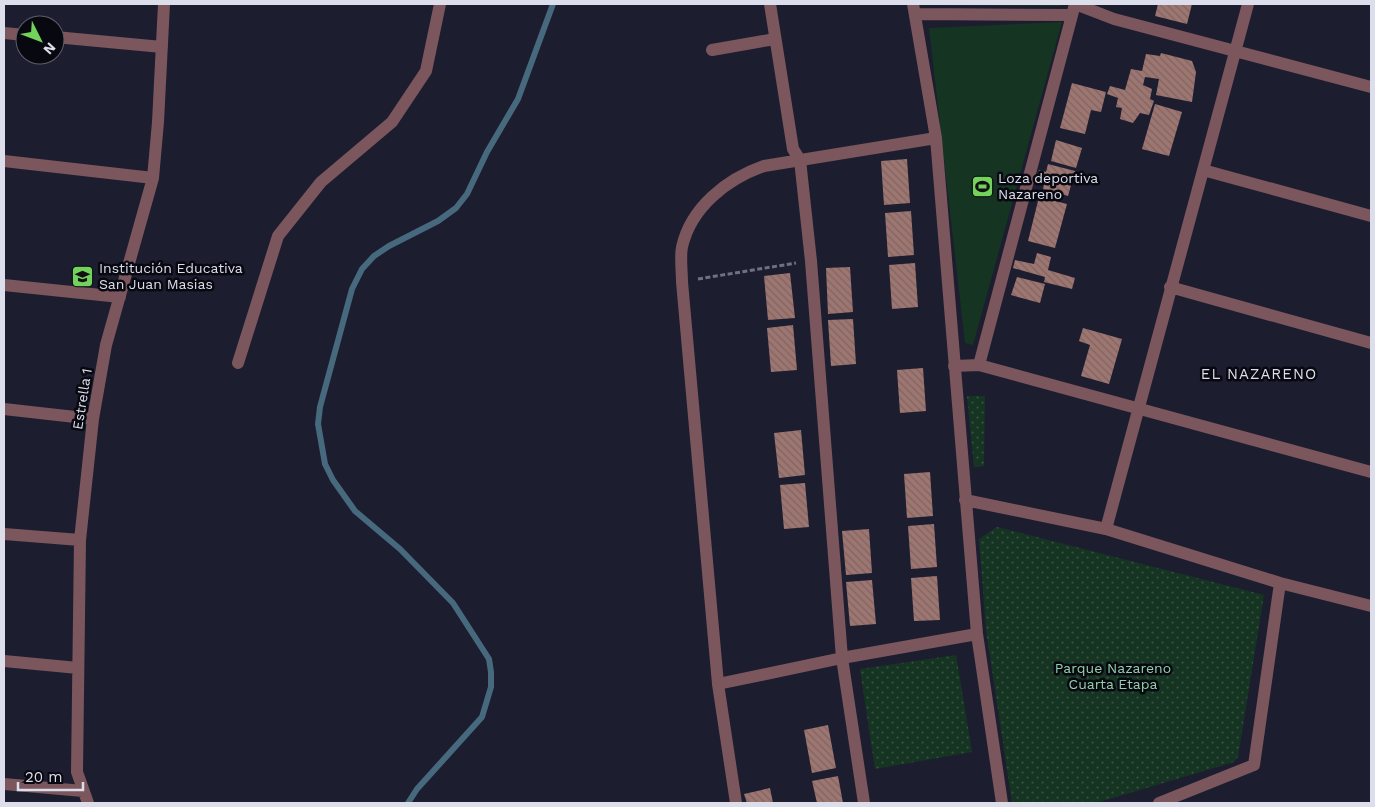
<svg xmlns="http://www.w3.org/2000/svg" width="1375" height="807" font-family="'Work Sans',sans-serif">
  <defs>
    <pattern id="green-dots" width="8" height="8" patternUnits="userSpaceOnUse" patternTransform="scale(1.25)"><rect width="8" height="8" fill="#153422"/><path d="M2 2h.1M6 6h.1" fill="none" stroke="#375142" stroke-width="1.8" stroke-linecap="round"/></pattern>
    <pattern id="building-back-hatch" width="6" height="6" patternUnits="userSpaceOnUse" patternTransform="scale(1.25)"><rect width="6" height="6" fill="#9e7671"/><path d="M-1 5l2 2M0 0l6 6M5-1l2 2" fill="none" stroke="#7e6462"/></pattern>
  </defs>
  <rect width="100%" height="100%" fill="#1d1d30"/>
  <path fill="url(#green-dots)" d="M924,4h136l1,2 -137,-1z
    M967,396h18l-1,70 -10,1z
    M997,527l267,68 -26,162 -4,5 -138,41h-84l-26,-173 -7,-91z
    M956,655l16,97 -97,17 -15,-100z"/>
  <path fill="#153422" d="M1062,22l-89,323 -8,-2 -36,-315z"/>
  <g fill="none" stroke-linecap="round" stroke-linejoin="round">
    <path stroke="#47697e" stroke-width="6" d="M408,803l9,-14 65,-72 9,-30v-15l-2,-13 -36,-56 -53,-54 -45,-38 -22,-31 -8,-16 -7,-40 2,-17 32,-118 10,-20 12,-13 15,-10 49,-25 18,-13 11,-14 20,-42 31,-53 35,-95"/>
  </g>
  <path fill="url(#building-back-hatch)" d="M1158,4h34l-5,20 -32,-8z
    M1161,53l31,8 4,11 -4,30 -36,-7 3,-16 -14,-2 -2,8 9,4 -2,10 4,2 -5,14 -9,-2 -7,10 -13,-4 2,-11 -6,-1 2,-9 -11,-4 3,-8 15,4 6,-21 11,2 4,-17 14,2z
    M1072,83l34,9 -5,20 -10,-2 -6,24 -25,-6z
    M1155,104l27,8 -13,44 -27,-7z
    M1056,140l26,8 -6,20 -25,-7z
    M907,159l3,44 -26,2 -3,-44z
    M1048,164l27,7 -7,25 -25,-7 1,-5 -8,-2 3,-12 7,2z
    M1039,197l28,7 -12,44 -27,-7z
    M911,211l3,44 -26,2 -3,-44z
    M1037,253l14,4 -3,13 27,8 -3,11 -28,-7 1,-5 -32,-9 2,-8 19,4z
    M915,263l3,44 -26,2 -3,-44z
    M850,267l3,45 -25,2 -2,-46z
    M790,273l5,45 -27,2 -4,-44z
    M1017,277l28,7 -5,19 -29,-8z
    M853,319l3,45 -25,2 -3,-46z
    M793,325l4,45 -26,2 -4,-44z
    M1083,328l39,11 -13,45 -28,-8 9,-31 -11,-4z
    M923,368l3,43 -26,2 -3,-43z
    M801,430l4,45 -26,3 -5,-45z
    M930,472l3,44 -26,2 -3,-44z
    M805,483l4,44 -25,2 -4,-44z
    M934,524l3,43 -26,2 -3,-43z
    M869,529l3,44 -26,2 -4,-44z
    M937,576l3,44 -26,1 -3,-43z
    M872,580l4,44 -26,2 -4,-44z
    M828,725l8,43 -24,5 -8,-43z
    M838,776l5,27h-26l-5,-22z
    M770,788l3,15h-26l-3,-9z"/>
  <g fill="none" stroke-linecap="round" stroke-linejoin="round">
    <path stroke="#707081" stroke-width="3" stroke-dasharray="5 2.5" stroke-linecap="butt" d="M698,279l98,-16"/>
    <path stroke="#7b565d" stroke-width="12" d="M770,4l23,145 7,11 11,101 31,397 22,145
      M913,4l23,134 41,496 25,169
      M1075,4l39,15 257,68
      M915,14l157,1
      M4,33l21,2
      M55,37l107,10
      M712,50l63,-11
      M4,161l149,17
      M1203,170l168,46
      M4,285l116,12
      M1170,287l201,56
      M238,363l40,-127 43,-54 71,-60 34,-51 14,-67
      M979,365l96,-361
      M954,366l25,-1 392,107
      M4,409l89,10
      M965,500l141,29 174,54 91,23
      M1106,529l142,-525
      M4,534l76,6
      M4,661l74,7
      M718,684l124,-26 135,-24
      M4,784l79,7
      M88,803l-11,-31 3,-232 13,-121 13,-74 47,-167 5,-56 6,-118
      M736,803l-18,-119 -36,-402c0,-11 -2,-24 0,-35 9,-40 45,-68 82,-81l172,-28
      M1159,803l95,-38 26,-182"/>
  </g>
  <defs>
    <symbol id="stadium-square" viewBox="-11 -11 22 22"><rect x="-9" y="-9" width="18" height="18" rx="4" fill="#73d25c" stroke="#080810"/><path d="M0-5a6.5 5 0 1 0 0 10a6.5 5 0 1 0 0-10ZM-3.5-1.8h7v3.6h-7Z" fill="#111"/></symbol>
    <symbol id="school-square" viewBox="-11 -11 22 22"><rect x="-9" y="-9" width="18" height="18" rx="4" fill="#73d25c" stroke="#080810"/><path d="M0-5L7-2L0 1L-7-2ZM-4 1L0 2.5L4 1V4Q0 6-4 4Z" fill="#111"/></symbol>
  </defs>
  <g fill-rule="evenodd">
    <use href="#stadium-square" x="970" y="174" width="25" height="25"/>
    <use href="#school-square" x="70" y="264" width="25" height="25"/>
  </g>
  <g text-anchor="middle" stroke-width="5" stroke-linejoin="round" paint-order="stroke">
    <g font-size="14" fill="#dddeec" stroke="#080810" text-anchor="start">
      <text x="998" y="183">Loza deportiva<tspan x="998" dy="16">Nazareno</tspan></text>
      <text x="99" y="273">Institución Educativa<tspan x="99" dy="16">San Juan Masias</tspan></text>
    </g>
    <g font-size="14" fill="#dddeec" stroke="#080810">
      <text transform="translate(82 399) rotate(-81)" y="5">Estrella 1</text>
    </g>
    <g font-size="14" fill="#93cfaa" stroke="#080810">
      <text x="1113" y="673">Parque Nazareno<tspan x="1113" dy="16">Cuarta Etapa</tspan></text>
    </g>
    <g font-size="15" letter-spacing="1" fill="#dddeec" stroke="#080810">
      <text x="1259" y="379">EL NAZARENO</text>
    </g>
  </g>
  <rect width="1375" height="807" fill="none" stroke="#dddeec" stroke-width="10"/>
  <g transform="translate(40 40) rotate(132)"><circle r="24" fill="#080810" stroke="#5d5e68"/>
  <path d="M0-4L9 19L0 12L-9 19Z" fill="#73d25c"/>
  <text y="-8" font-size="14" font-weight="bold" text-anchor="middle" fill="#dddeec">N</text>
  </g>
  <path d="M18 782v8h65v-8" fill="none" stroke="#dddeec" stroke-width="2.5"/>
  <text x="25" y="782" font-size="15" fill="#dddeec" stroke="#080810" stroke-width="4" paint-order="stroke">20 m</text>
</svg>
